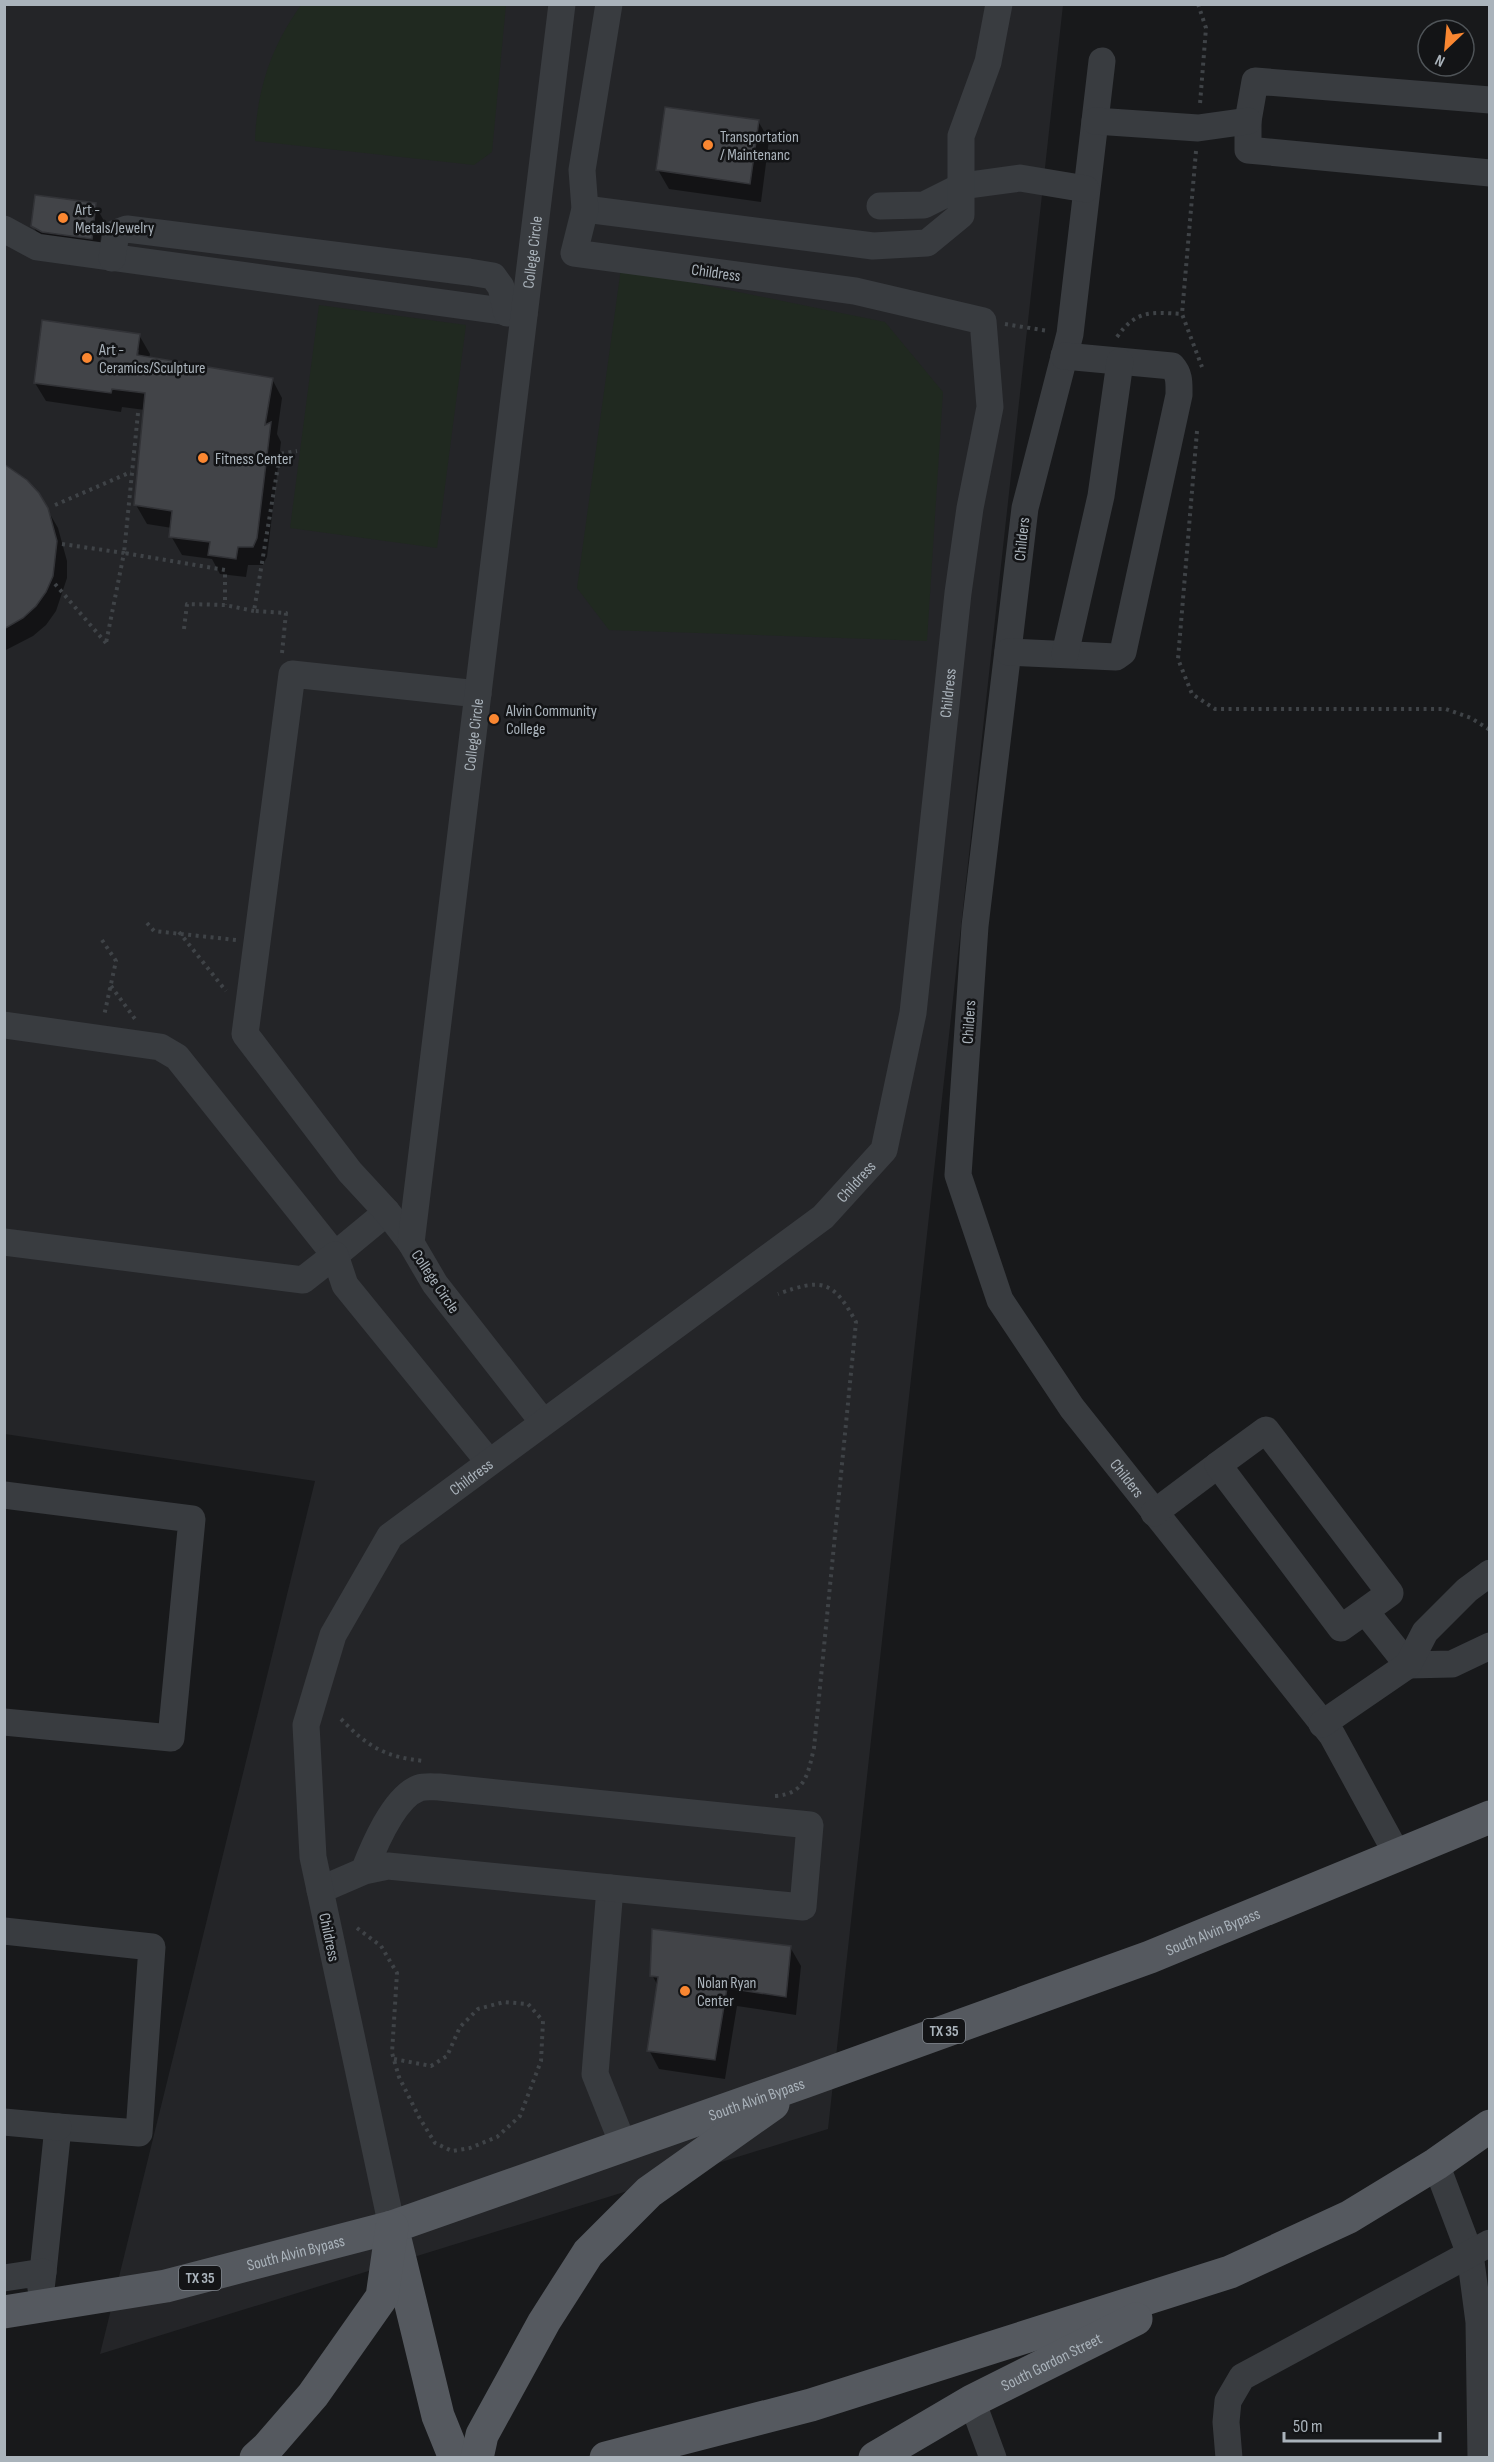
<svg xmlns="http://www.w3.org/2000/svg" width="1494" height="2462" font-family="'Sofia Sans Condensed',sans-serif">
  <rect width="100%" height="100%" fill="#18191b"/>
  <path fill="#242528" d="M4,5h1059l-235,2124 -728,225 215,-873 -310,-47z"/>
  <path fill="#202920" d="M301,5h205l-14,147 -18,13 -219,-24c2,-52 16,-94 46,-136z
    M621,268l264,54 58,70 -16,249 -318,-11 -32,-42z
    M319,305l147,20 -29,223 -147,-20z"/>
  <path fill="#0007" fill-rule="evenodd" d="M758,121l11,19 -8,62 -92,-13 -11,-19z
    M95,205l8,14 -4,33 -58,-12 -8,-14z
    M139,335l11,19 -1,5 123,20 10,19 -5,36 4,8 -14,115 -4,8h-15l-2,12 -26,-3 -8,-15 -30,-4 -11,-19 1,-8 -25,-4 -11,-19 9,-95 -23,-3 -1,5 -75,-11 -11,-18zM136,350h3l-1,13z
    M4,468l43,41 11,19 9,33v17l-11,33 -10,14 -13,11 -29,15z
    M790,1947l11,19 -5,49 -59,-9 -12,73 -66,-10 -10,-19 9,-64 -6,-11z"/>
  <path fill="#424448" stroke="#323337" stroke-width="1.5" d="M665,107l94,13 -9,64 -94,-14z
    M35,195l61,8 -4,36 -50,-7 -11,-6z
    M42,320l98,14 -3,21 136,23 -8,47 6,-3 -14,116 -4,9h-15l-2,12 -28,-4 2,-13 -41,-5 3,-26 -38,-6 11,-112 -33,-4 -1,4 -77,-10z
    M4,464l23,16 12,13 9,15 9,33 -4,35 -7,16 -10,14 -13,12 -19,11z
    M652,1929l139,17 -5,51 -59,-9 -12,72 -68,-9 11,-74 -8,-1z"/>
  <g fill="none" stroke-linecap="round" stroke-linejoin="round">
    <path stroke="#3f4347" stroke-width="4" stroke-dasharray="3 4.5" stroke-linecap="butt" d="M1198,4l8,24 -6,76
      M1196,151l-14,163 20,53
      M1005,324l43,7
      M1117,337c19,-27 34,-25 65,-23
      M138,413l-14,140 101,17v35
      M1197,431l-19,228 14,35 23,15h231l25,9 19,12
      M55,505l76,-33
      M62,544l62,9 -18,90
      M55,584l51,59
      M184,629l3,-25 38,1 29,6
      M282,653l4,-40 -32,-2 26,-157 17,-3
      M147,923l7,8 82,9
      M179,932l47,59
      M102,940l14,21 -12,55
      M111,986l24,33
      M341,1719c27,28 44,38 83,42
      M775,1796c31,-2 33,-23 39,-48l42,-426c-23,-42 -34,-44 -78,-28
      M357,1928l24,18 16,27 -5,80 7,24 20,40 16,26 17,8 18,-3 27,-11 23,-21 21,-55 2,-40 -15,-17 -24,-2 -26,7 -18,18 -13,29 -16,10 -37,-7"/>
    <g stroke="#393c40" stroke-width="27">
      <path id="s1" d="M1102,61l-32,273 -45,174 -50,418 -17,249 42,125 72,108 260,327 66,121"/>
      <path d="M1490,100l-235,-19 -7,40v29l242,23"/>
      <path d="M1095,121l103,7 50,-7"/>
      <path d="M880,206l44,-1 38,-19 58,-8 66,11"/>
      <path d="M585,209l288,37 54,-3 34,-28v-79l27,-74 11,-58"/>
      <path d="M4,229l33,18 487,67"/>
      <path d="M112,258l4,-25 11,-4 342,43 24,4 8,11 6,26"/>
      <path d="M1008,652l108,5 7,-5 56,-257c0,-12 1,-20 -7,-29l-108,-10"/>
      <path d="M1065,654l36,-158 19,-134"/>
      <path d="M4,1025l156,22 17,10 158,198 52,-43"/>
      <path d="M4,1242l299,38 32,-25 10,30 144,177"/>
      <path d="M411,1243l-24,-31 -37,-40 -105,-138 47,-360 186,20"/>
      <path id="s2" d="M543,1422l-108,-138 -24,-41 151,-1239"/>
      <path d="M4,1495l188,24 -21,219 -167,-16"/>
      <path d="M1154,1513l64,-48"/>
      <path d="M1365,1611l25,-18 -124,-163 -48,35 123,163 24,-17 43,54"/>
      <path d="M1408,1665l44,-1 38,-18"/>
      <path d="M1322,1724l86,-59 17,-33 42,-42 23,-17"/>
      <path d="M610,1888l-15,186 28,70"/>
      <path d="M320,1890l44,-19c9,-23 30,-74 55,-83 6,-2 14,-1 20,-1l371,38 -7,82 -415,-41 -24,5"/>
      <path d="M4,1931l148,16 -13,186 -81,-6 -15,145"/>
      <path d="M4,2122l54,5"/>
      <path d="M1436,2164l34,90 9,68 2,136"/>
      <path id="s3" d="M392,2227l-79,-370 -7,-132 27,-90 57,-99 433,-319 61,-67 29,-137 45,-420 12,-85 20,-101 -7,-86 -128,-30 -281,-38 11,-44 -3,-39 27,-166"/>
      <path d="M4,2278l39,-6 -2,17"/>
      <path d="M972,2401l21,57"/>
      <path d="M1229,2458l-3,-36 2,-21 14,-24 248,-134"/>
    </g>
    <g stroke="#55595f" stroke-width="33">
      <path d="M396,2243l42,173 17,42"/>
      <path id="s4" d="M4,2312l162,-26 226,-59 412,-145 346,-125 340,-140"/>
      <path d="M256,2458l11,-10 46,-53 69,-98 10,-70"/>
      <path d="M477,2458l5,-23 62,-113 44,-69 61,-61 124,-88"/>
      <path d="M606,2458l205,-53 419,-133 119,-55 87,-53 54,-38"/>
      <path id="s5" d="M875,2458l97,-57 164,-82"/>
    </g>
  </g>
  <g fill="#fa8731" stroke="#131416" stroke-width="2">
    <circle cx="708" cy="145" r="6"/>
    <circle cx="63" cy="218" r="6"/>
    <circle cx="87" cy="358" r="6"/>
    <circle cx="203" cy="458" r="6"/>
    <circle cx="494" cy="719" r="6"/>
    <circle cx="685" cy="1991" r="6"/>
  </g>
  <g text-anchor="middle" stroke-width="5" stroke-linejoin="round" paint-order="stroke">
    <g fill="#131416" stroke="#7d838a" stroke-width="1.5">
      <rect x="923" y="2019" width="42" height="24" rx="4.5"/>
      <rect x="179" y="2266" width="42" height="24" rx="4.5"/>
    </g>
    <g font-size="15" font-weight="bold" fill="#aab3bb">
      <text x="944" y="2036">TX 35</text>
      <text x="200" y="2283">TX 35</text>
    </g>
    <g font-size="16" fill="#aab3bb" stroke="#131416" text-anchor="start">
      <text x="720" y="142">Transportation<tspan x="720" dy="18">/ Maintenanc</tspan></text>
      <text x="75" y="215">Art -<tspan x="75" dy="18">Metals/Jewelry</tspan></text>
      <text x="99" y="355">Art -<tspan x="99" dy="18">Ceramics/Sculpture</tspan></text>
      <text x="215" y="464">Fitness Center</text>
      <text x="506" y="716">Alvin Community<tspan x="506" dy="18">College</tspan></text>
      <text x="697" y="1988">Nolan Ryan<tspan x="697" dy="18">Center</tspan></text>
    </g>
    <g font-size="16" fill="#aab3bb" stroke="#131416">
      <text dy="6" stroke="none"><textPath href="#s2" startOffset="1221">College Circle</textPath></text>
      <text transform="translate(716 272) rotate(8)" y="6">Childress</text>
      <text transform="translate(1021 539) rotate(-84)" y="6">Childers</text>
      <text dy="6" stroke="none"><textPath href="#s3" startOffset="1809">Childress</textPath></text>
      <text dy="6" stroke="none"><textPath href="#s2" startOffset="735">College Circle</textPath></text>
      <text transform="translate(968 1022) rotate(-86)" y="6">Childers</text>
      <text dy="6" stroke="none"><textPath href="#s3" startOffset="1305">Childress</textPath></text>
      <text transform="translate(436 1281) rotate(56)" y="6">College Circle</text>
      <text dy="6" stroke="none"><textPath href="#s3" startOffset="819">Childress</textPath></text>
      <text dy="6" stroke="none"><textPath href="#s1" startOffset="1476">Childers</textPath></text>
      <text dy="6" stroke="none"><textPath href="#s4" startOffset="1270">South Alvin Bypass</textPath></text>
      <text transform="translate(330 1937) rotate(78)" y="6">Childress</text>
      <text dy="6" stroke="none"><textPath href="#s4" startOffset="784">South Alvin Bypass</textPath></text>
      <text dy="6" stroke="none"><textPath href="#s4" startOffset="298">South Alvin Bypass</textPath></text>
      <text dy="6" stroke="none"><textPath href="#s5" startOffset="201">South Gordon Street</textPath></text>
    </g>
  </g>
  <rect width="1494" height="2462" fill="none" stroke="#aab3bb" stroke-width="12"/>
  <g transform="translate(1446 48) rotate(206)"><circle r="28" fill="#131416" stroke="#4f5458" stroke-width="1.5"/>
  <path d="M0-4.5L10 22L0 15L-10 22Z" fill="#fa8731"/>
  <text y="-9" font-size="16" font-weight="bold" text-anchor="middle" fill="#aab3bb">N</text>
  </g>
  <path d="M1284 2432v9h156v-9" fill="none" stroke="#aab3bb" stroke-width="3"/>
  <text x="1293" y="2432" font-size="18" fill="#aab3bb" stroke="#131416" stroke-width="4.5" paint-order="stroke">50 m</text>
</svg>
